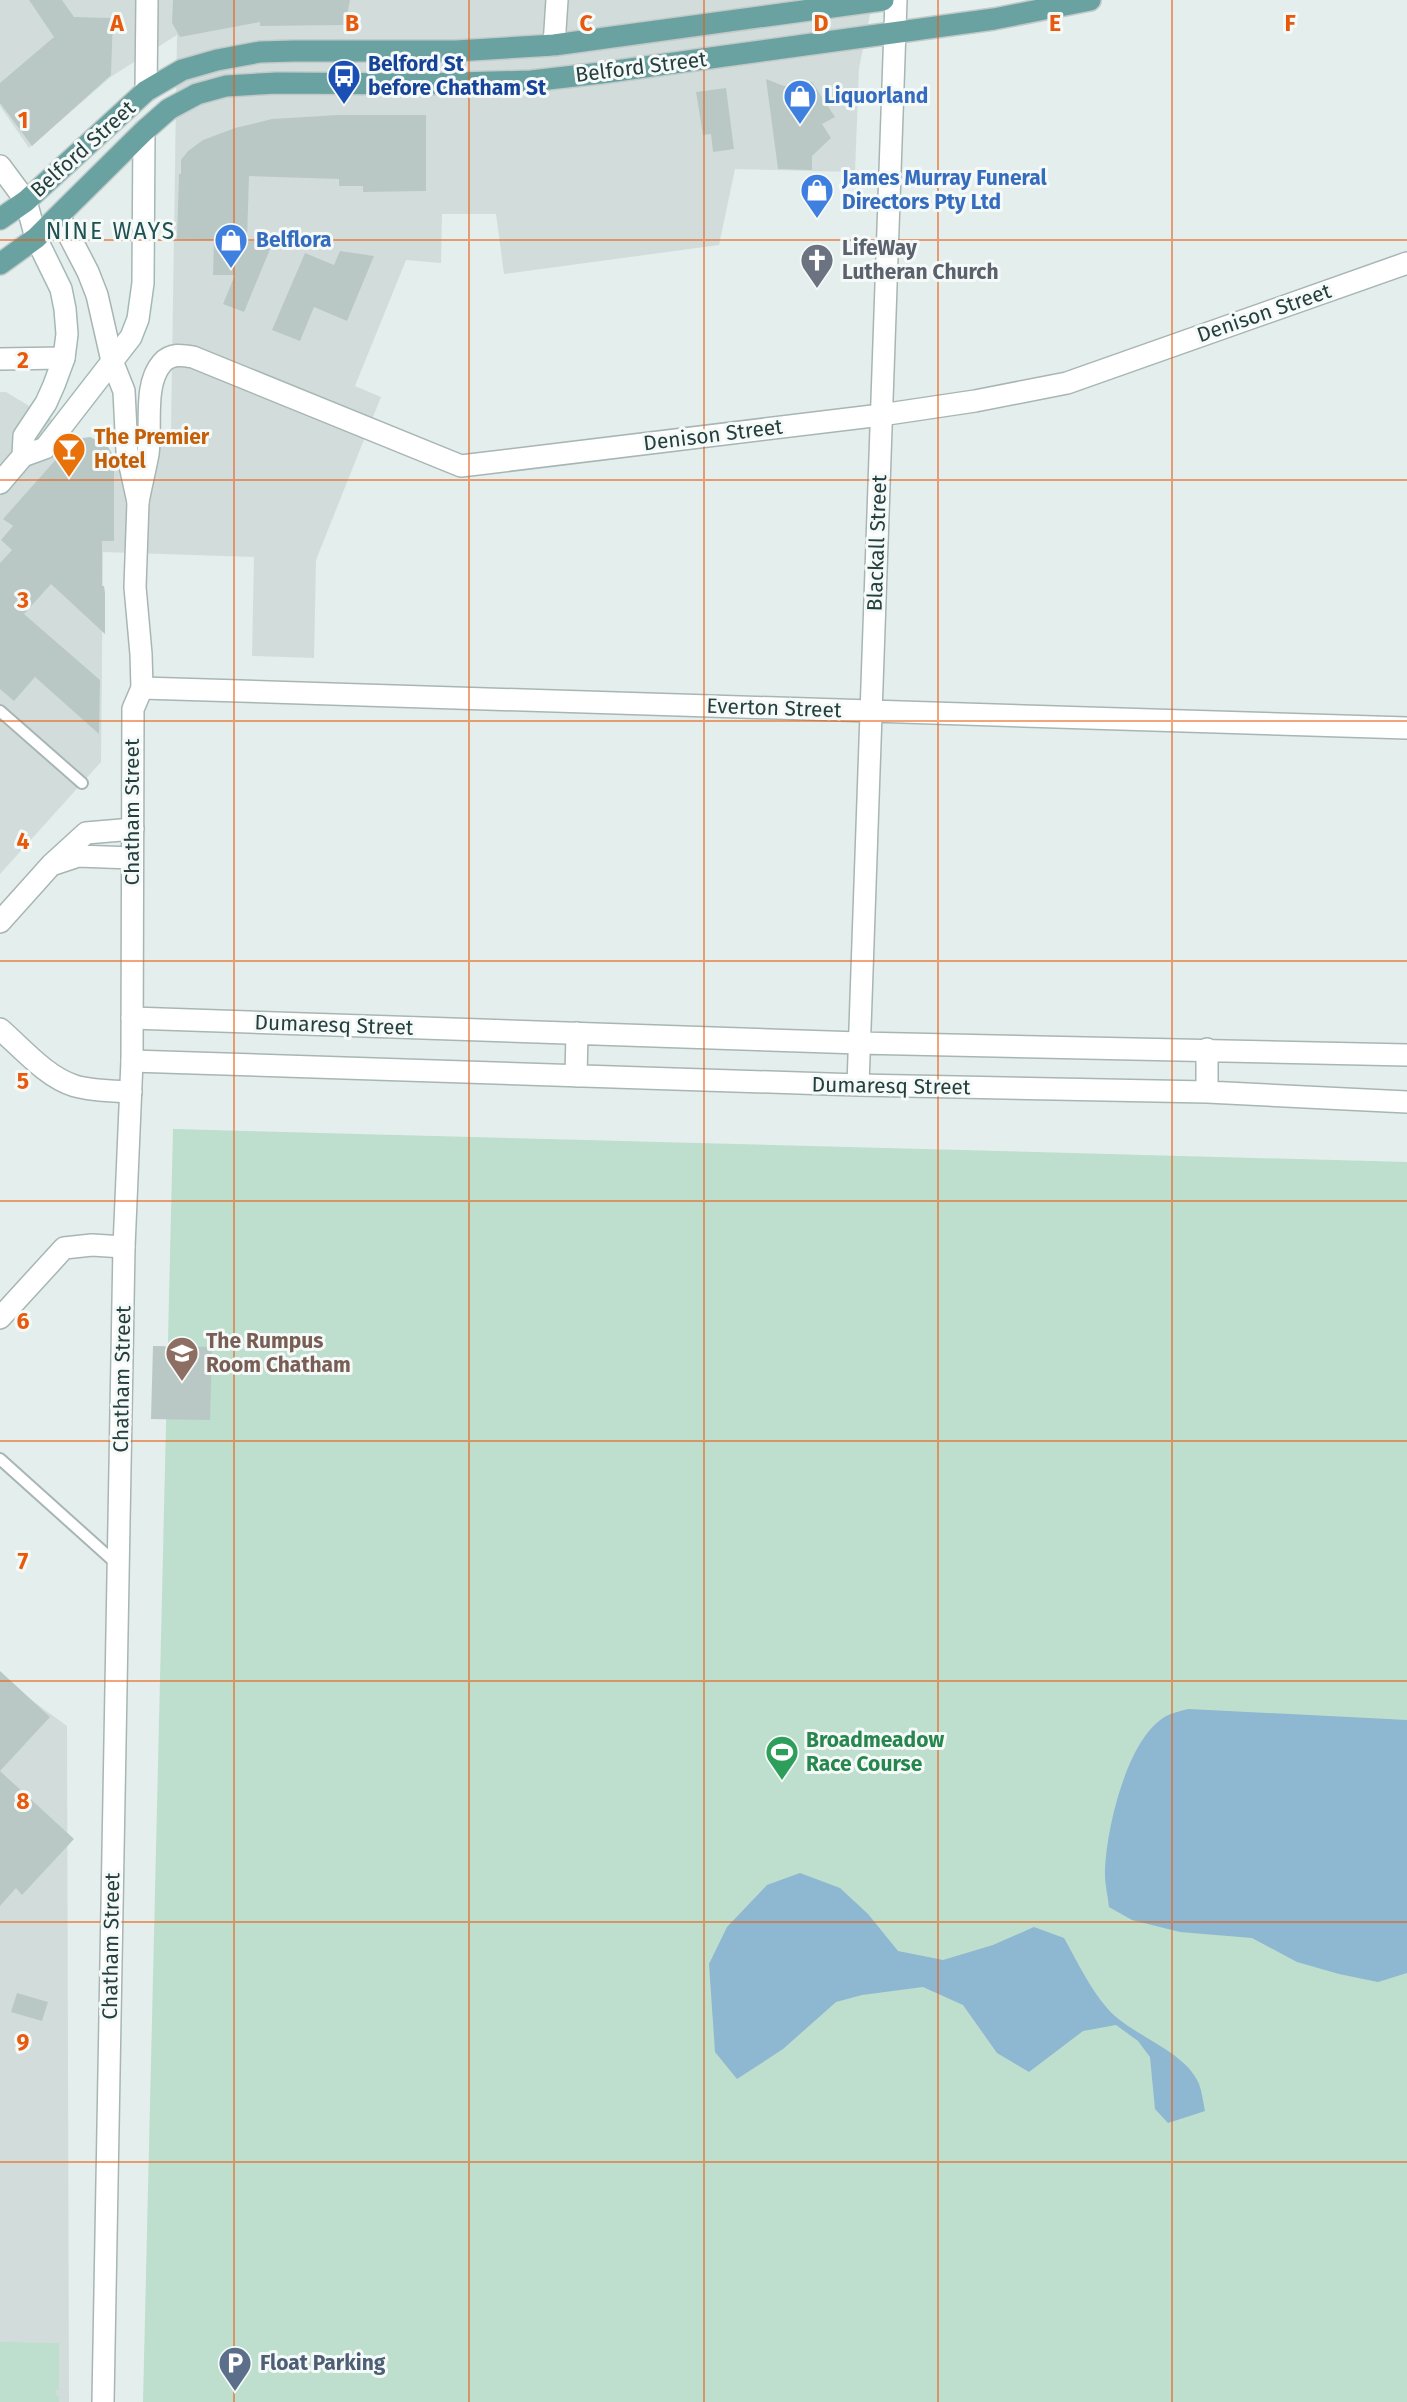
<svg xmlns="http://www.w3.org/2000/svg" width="1407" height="2402" font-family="'Fira Sans',sans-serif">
  <rect width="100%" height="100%" fill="#e4eeec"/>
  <path fill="#d2dddb" d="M0,0h873l-14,68 -4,104 -120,-3 -16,76 -215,29 -8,-60h-54l-1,49 -35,-3 -51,126 26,11 -65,163 -2,98 -62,-2 2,-99 -151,-5 -2,210 -101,112v-482h6l78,47 22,20 65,-27 6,-397 -65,41 -83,72 -29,-42z
    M0,1677l67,49 2,676h-69z"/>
  <path fill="#bedece" d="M173,1129l1234,33v1240h-1264z
    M0,2342l59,1v47h-3v5l3,1v6h-59z"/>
  <path fill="#8eb7d1" d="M1188,1709l219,11v253l-29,9 -39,-8 -42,-12 -45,-24 -72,-6 -48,-12 -23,-13c-1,-11 -4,-22 -4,-32 0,-42 21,-133 58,-157 7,-5 18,-7 25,-9z
    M800,1873l40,15 28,26 30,37 45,9 50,-15 41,-18 30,11c13,23 25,49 43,70 24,28 78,42 92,76 3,8 4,18 6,27l-37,12 -13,-14 -5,-52 -12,-16 -22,-16 -33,6 -54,41 -32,-19 -34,-48 -40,-18 -61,8 -26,7 -53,47 -46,30 -22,-27 -6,-88 18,-37 40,-42z"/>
  <path fill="#bac8c5" d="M29,0h33l12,17 39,1 -2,57 -79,71 -32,-43v-20l54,-46z
    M173,0h177l-5,25 -85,1v-4l-80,15 -8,-14z
    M766,79l18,7 28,-4 23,35 -13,7 9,14 -19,18v14l-34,-1z
    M726,88l8,61 -21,3 -2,-18 -8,1 -7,-43z
    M338,115h88v76l-63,1v-6h-24v-7l-90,-3 -2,65 26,1 -29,70 -21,-8 12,-29h-22l1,-35 -37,-1 2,-65h2v-14l7,-9 15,-11 32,-12 37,-9z
    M340,251l34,5 -27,65 -33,-14 -14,34 -28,-11 33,-77 29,12z
    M90,437l17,8 6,10 1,11v75h-12v45h2l1,7v41l-54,-50 -27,30 76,66 -1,54 -64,-57 -21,24 -14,-12v-126l12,-13 -11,-10 12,-14 -10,-7 64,-72 9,-8z
    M153,1346l59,1 -2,73 -59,-1z
    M0,1671l50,46 -50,54 74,68 -52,56 -6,-7 -16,18z
    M17,1993l31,9 -6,19 -31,-9z"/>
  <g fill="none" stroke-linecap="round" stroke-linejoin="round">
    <defs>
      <path id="service" d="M0,711l82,72
        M0,1459l118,106"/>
      <path id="minor" d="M554,45l3,-45
        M146,91l1,-91
        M0,166l26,35
        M0,359l64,-1
        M138,502c3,-16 7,-32 10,-48 4,-28 -5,-69 14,-91 9,-10 20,-8 31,-6l268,109 420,-51 94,-14 92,-18 340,-120
        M142,688l1265,40
        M54,864l24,-8 54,2
        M0,922l52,-58 34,-31 47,-4
        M132,1018l727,25 548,12
        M0,1029c22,19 46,48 75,57 18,5 37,5 56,6
        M132,1061l726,24 349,7 200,10
        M576,1076l1,-43
        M858,1085l38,-1085
        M1207,1092v-43
        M0,1318l64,-70 28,-3 32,2"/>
      <path id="tertiary" d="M59,216l29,56 9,23 15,66 12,30 3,61 11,50 -3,85 6,67 1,34 -9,21 -1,352 -8,186 -21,1155"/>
      <path id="secondary" d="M23,456l1,-20 22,-33 8,-18 10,-27 3,-24 -2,-25 -4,-20 -25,-51 -10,-37
        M0,483l23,-27 22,-8 86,-111 7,-18 5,-36 1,-152"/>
      <path id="primary" d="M0,219l26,-18 120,-110 36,-21 35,-10 43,-8 34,-1h162l98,-6 329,-45
        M0,264l36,-26 108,-107 25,-22 28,-15 29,-8 51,-3 145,1 109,-3 70,-8 393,-54 96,-19"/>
    </defs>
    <use href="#service" stroke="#a7b6b4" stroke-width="14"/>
    <use href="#minor" stroke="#a7b6b4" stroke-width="24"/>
    <use href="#tertiary" stroke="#a7b6b4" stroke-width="24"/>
    <use href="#secondary" stroke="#a3b9b6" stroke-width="24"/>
    <use href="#primary" stroke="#c2c9c9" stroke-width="24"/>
    <use href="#service" stroke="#fff" stroke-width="10"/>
    <use href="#minor" stroke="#fff" stroke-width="21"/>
    <use href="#tertiary" stroke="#fff" stroke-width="21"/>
    <use href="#secondary" stroke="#fff" stroke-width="21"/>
    <use href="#primary" stroke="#6aa2a1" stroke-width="21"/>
  </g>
  <path fill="none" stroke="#e8590c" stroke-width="2" stroke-opacity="0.55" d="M234,0v2402M469,0v2402M704,0v2402M938,0v2402M1172,0v2402M0,240h1407M0,480h1407M0,721h1407M0,961h1407M0,1201h1407M0,1441h1407M0,1681h1407M0,1922h1407M0,2162h1407"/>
  <defs>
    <symbol id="bus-pin" viewBox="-11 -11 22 30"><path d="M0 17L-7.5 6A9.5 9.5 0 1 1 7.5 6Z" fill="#1a4fb4" stroke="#f5faf9"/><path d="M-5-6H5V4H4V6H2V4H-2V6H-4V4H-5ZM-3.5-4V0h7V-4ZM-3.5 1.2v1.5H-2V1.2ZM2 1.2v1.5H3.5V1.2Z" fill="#fff"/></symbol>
    <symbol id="shop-pin" viewBox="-11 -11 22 30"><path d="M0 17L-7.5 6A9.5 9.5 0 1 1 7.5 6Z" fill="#3f7fe0" stroke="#f5faf9"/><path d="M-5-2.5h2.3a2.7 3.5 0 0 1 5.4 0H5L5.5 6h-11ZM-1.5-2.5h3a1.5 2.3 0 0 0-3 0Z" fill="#fff"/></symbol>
    <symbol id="church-pin" viewBox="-11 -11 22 30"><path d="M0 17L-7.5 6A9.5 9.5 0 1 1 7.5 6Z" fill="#6b7280" stroke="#f5faf9"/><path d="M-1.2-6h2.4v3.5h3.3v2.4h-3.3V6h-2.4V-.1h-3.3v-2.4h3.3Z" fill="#fff"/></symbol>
    <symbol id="bar-pin" viewBox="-11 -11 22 30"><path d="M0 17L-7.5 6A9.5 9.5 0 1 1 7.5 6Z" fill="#e8710a" stroke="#f5faf9"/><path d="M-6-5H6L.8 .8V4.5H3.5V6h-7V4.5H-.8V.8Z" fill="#fff"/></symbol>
    <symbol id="school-pin" viewBox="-11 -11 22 30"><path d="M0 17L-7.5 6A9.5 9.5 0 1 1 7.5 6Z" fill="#8d6e63" stroke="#f5faf9"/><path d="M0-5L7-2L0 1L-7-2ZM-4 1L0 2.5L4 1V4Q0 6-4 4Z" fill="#fff"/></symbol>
    <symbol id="stadium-pin" viewBox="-11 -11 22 30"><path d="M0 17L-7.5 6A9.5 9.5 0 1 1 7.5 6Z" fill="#2e9e5b" stroke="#f5faf9"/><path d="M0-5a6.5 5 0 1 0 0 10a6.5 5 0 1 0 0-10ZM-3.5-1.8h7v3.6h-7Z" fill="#fff"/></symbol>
    <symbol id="parking-pin" viewBox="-11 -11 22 30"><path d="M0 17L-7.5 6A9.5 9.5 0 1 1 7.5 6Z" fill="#5c6f8a" stroke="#f5faf9"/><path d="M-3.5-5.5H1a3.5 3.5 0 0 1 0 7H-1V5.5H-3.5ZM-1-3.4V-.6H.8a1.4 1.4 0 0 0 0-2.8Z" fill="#fff"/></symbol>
  </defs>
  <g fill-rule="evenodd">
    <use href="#bus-pin" x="325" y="57" width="38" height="52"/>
    <use href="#shop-pin" x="781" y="77" width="38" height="52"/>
    <use href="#shop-pin" x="798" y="171" width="38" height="52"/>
    <use href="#shop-pin" x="212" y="221" width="38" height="52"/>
    <use href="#church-pin" x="798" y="241" width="38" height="52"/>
    <use href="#bar-pin" x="50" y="430" width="38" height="52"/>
    <use href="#school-pin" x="163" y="1334" width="38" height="52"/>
    <use href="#stadium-pin" x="763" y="1733" width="38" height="52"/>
    <use href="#parking-pin" x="216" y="2344" width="38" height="52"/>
  </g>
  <g text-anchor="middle" stroke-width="6" stroke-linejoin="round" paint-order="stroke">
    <g font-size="21" font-weight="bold" fill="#164399" stroke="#f5faf9" text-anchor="start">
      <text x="368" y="71">Belford St<tspan x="368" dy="24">before Chatham St</tspan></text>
    </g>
    <g font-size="21" fill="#243f3e" stroke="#f5faf9">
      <text transform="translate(641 67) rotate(-7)" y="7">Belford Street</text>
      <text transform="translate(83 149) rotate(-42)" y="7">Belford Street</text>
      <text transform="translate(1264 313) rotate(-19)" y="7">Denison Street</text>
      <text transform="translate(713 435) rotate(-7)" y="7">Denison Street</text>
      <text transform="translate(877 543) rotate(-88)" y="7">Blackall Street</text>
      <text transform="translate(774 708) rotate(2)" y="7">Everton Street</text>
      <text transform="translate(132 812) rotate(-90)" y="7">Chatham Street</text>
      <text transform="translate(334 1025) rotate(2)" y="7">Dumaresq Street</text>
      <text transform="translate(891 1086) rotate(1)" y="7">Dumaresq Street</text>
      <text transform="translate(122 1379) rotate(-89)" y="7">Chatham Street</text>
      <text transform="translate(111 1946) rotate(-89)" y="7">Chatham Street</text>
    </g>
    <g font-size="21" font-weight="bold" fill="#366cbe" stroke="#f5faf9" text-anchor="start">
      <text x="824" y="103">Liquorland</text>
      <text x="842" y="185">James Murray Funeral<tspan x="842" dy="24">Directors Pty Ltd</tspan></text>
      <text x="256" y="247">Belflora</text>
    </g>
    <g font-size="21" font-weight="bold" fill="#5b616d" stroke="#f5faf9" text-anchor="start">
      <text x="842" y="255">LifeWay<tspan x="842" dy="24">Lutheran Church</tspan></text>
    </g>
    <g font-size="21" font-weight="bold" fill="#c56008" stroke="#f5faf9" text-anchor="start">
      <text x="94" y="444">The Premier<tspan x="94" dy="24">Hotel</tspan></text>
    </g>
    <g font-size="21" font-weight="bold" fill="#785e54" stroke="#f5faf9" text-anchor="start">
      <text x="206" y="1348">The Rumpus<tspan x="206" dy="24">Room Chatham</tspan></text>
    </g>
    <g font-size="21" font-weight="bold" fill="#27864d" stroke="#f5faf9" text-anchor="start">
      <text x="806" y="1747">Broadmeadow<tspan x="806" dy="24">Race Course</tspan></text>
    </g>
    <g font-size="21" font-weight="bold" fill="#4e5e75" stroke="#f5faf9" text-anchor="start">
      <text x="260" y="2370">Float Parking</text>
    </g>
    <g font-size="23" letter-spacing="2" fill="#1f5151" stroke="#f5faf9">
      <text x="111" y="239">NINE WAYS</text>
    </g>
  </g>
  <g font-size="23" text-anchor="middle" font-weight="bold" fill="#e8590c" stroke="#f5faf9" stroke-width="6" stroke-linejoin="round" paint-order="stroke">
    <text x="117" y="31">A</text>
    <text x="352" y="31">B</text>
    <text x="586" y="31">C</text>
    <text x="821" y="31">D</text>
    <text x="1055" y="31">E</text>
    <text x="1290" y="31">F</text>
    <text x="23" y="128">1</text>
    <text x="23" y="368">2</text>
    <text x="23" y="608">3</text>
    <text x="23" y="849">4</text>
    <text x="23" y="1089">5</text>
    <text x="23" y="1329">6</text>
    <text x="23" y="1569">7</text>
    <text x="23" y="1809">8</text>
    <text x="23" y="2050">9</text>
  </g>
</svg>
